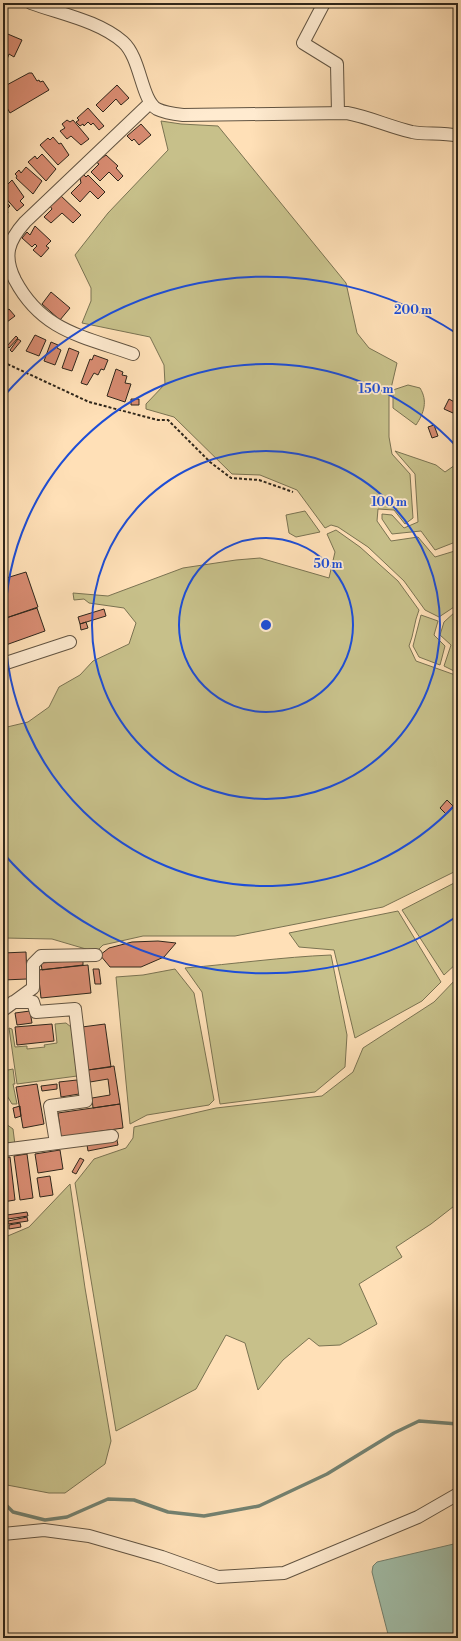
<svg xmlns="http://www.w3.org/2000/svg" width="461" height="1641" font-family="'Libre Bodoni',serif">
  <rect width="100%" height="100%" fill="#ffe0b7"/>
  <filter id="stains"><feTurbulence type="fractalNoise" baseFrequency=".005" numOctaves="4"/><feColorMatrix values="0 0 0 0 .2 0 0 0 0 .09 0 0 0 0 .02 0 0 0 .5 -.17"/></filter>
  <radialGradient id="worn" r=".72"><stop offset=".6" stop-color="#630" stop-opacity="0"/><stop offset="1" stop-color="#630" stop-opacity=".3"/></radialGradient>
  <path fill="#c7c08a" stroke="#7a7352" d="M161,121l20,3 37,2 128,157 11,50 12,15 28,15 -8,34v40l3,17 18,20 3,44 -8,6 -11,-14 -16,-1 -1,12 14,20 27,-4 17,20 23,-7v57h-4l-15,10 -14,-7 -21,-29 -36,-34 -30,-20 -7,-2 -6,3 -28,-38 -37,-15 -28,-1 -58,-57 -28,-8v-5l19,-20 -1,-19 -14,-28 -68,-14 9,-22v-13l-16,-33 33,-42 60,-63z
    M408,385l12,3c8,13 4,25 -4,37l-23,-17v-18z
    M395,451l41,14 9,7 13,-9v78l-23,9 -14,-19 -29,3 -10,-15v-5l10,1 12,13 14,-6 -3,-48z
    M305,511l15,21 -24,5 -7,-4 -3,-18z
    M336,530l24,17 38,34 21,29c-5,12 -5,24 -10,36l7,15 42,15v194l-75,37 -148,29h-92l-40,9 -7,7 -44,-13 -47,-1 -2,-10v-95l3,-26 -3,-1v-78l25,-6 21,-15 10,-20 21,-12 13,-14 36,-17 7,-21 -12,-15 -35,-5 -5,-4 -10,1 -1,-7 35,3 75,-28 53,-8 24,-2 69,20 6,-26 -8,-18z
    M455,612l3,1v60l-14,-7 7,-21 -11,-10 4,-13z
    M421,615l17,6 -4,14 11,11 -5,19 -21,-8 -6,-11z
    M458,881v81l-14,13 -42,-65z
    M398,911l43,71 -19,19 -67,37 -21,-88 -35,-3 -10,-14z
    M331,955l16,80 -2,32 -30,25 -95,12 -18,-112 -17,-24c49,-4 97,-11 146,-13z
    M175,969l19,24 20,107 -5,5 -62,10 -17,9 -14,-147 27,-2z
    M458,977v226l-27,21 -35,23 6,10 -43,27 18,40 -37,21 -21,1 -10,-8 -26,22 -25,30 -13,-47 -19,-8 -30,54 -80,42 -41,-248 19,-24 32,-11 7,-10 1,-11 82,-19 106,-12 31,-24 10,-24 71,-46z
    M66,1023l5,4 6,49 -60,8 -8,-56 3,1 3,18 12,-1v3l18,-2 -1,-2 13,-2 -2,-19z
    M13,1069l2,15h-2l4,20h-5l-9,-15v-18z
    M3,1097l3,27 7,5 2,16 -12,2z
    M70,1184l15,104 26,153 -6,23 -40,29h-16l-42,-8 -4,-3v-244l26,-11z"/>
  <path fill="#a1bea9" stroke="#738170" d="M458,1543v95h-69l-17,-66 1,-6 4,-4z"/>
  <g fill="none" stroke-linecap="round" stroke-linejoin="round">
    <path stroke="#738170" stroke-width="3.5" d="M3,1502l10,10 32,8 22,-3 41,-18 26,1 34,12 36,4 55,-10 68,-32 67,-41 25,-12 39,3"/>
  </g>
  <path fill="#d88c72" stroke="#2e261b" d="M3,32l19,8 -8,17 -5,-3 -3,8 -3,-1z
    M29,73h3l5,8 2,-1 1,2 3,-1 6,9 -39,23 -7,-12 2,-2 -2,-2 3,-2 -3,-8z
    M117,85l12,13 -8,7 -5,-6 -13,13 -7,-7z
    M88,108l16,18 -5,4 -6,-7 -2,2 -3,-3 -4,4 -1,-2 -3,2 -4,-4 3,-2 -2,-2z
    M67,120l3,2 3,-2 16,19 -8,6 -10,-9 -4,3 -7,-8 5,-3 -3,-4z
    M141,124l10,11 -12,10 -5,-6 -2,2 -5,-5z
    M53,137l6,7 2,-1 8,12 -11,10 -18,-20 8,-7 2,2z
    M42,154l14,15 -10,12 -18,-19 7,-6 2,3z
    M106,155l12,11 -2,2 7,8 -5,5 -9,-9 -9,9 -9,-9 8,-8 -3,-2z
    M26,167l16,14 -9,13 -17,-16 1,-2 -2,-2 4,-4 2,3z
    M83,174l3,3 2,-2 17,17 -7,7 -8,-8 -10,11 -9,-9 10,-10 -1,-5z
    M12,180l12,17 -4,4 4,4 -7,6 -14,-16v-10l2,-2 2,2z
    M60,195l21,20 -8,8 -11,-10 -11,10 -7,-6 8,-8 -2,-3z
    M3,199l7,7 -4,4 2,3 -5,5z
    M35,226l16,15 -5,5 3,2 -8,9 -8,-7 4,-4 -2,-2 -3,3 -10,-9 5,-6 3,3z
    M51,292l19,16 -10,12 -18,-16z
    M9,309l6,7 -12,9v-12z
    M35,335l11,5 -7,16 -13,-5z
    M16,336l2,2 -9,10 -2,-2z
    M18,339l3,2 -9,11 -2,-2z
    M51,342l7,3 -1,3 4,2 -6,15 -11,-4z
    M69,348l10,4 -7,19 -10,-3z
    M94,355l14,5 -4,10 -3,-1 -3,6 -4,-2 -7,12 -6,-2 9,-24 2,1z
    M116,369l7,3 -1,3 5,1 -2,7 6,1 -6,18 -18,-6z
    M131,399h8v6h-8z
    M449,399l9,5 -5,9 -9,-4z
    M434,425l4,11 -6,2 -4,-11z
    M26,572l12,35 -35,12v-24l3,-1 -3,-15z
    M37,608l8,23 -42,15v-27z
    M104,609l2,7 -26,8 -2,-7z
    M86,622l2,6 -7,2 -1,-6z
    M447,800l6,6 -7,8 -6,-6z
    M158,941l18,2 -12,14 -23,10h-31l-10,-12 9,-7 23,-6z
    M26,952l1,27 -24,1v-27z
    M83,960v5l-41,5 -1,-7z
    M88,965l3,28 -50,5 -3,-28z
    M93,969h6l2,15h-6z
    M30,1011l2,12 -15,2 -2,-12z
    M52,1024l2,17 -37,4 -2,-18z
    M105,1024l6,43 -23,3 -6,-43z
    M114,1066l6,38 -27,4 -1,-10 18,-3 -2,-16 -18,3 -2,-12z
    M77,1080l2,14 -18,3 -2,-15z
    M37,1084l7,40 -21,4 -7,-41z
    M57,1084v5l-15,2 -1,-5z
    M120,1104l3,24 -62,9 -3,-24z
    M20,1106l1,10 -6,2 -2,-10z
    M117,1140l1,5 -30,6 -1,-6z
    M60,1150l3,19 -25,4 -3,-19z
    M27,1154l6,44 -13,2 -6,-44z
    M10,1157l5,43 -12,2v-44z
    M80,1158l4,2 -8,14 -4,-2z
    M50,1176l3,19 -13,2 -3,-19z
    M27,1212l1,4 -20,3 -1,-4z
    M27,1217l1,4 -20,3v-3z
    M20,1223l1,4 -12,2v-4z"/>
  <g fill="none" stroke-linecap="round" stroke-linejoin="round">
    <defs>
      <path id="minor" d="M31,3c30,11 68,18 92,39 18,16 18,58 34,67 8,4 17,5 26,6l164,-2c22,4 43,14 65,19 15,3 29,0 46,4
        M324,3l-21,40 34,21 1,49
        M133,354c-51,-18 -91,-23 -118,-74 -12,-24 -7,-39 10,-58l125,-119
        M3,664l67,-22
        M13,1002h20l3,10 39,-3 11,92 -36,5 6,37
        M3,1010l30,-22v-24l8,-8 55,-1
        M3,1150l109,-14
        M3,1534l41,-4 45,6 73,21 56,20 66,-4 134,-56 40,-23"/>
    </defs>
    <use href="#minor" stroke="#625442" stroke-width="14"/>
    <path stroke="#2e261b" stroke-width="2" stroke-dasharray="3 2" stroke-linecap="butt" d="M3,362l86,40 69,18h10l42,42 21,16 28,2 34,12"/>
    <use href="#minor" stroke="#ffebd0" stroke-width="12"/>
  </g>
  <g fill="none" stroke="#1d4ed8" stroke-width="2">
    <circle cx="266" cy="625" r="87"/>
    <circle cx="266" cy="625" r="174"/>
    <path d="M457 803A261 261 0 1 1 457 447"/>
    <path d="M456 917A348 348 0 0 1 3 853M3 397A348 348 0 0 1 456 333"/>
  </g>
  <circle cx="266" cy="625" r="6" fill="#1d4ed8" stroke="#ffebd0" stroke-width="2"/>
  <g font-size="12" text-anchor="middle" font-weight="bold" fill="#1d4ed8" stroke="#ffebd0" stroke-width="3.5" stroke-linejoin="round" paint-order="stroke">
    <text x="413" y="314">200 m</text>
    <text x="376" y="393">150 m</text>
    <text x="389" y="506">100 m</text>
    <text x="328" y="568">50 m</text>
  </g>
  <rect width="461" height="1641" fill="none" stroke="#ffe0b7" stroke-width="16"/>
  <rect x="4" y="4" width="453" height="1633" fill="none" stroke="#2e261b" stroke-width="2"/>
  <rect x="8" y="8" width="445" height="1625" fill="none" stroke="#2e261b"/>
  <rect width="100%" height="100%" filter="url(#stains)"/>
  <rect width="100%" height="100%" fill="url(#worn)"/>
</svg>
